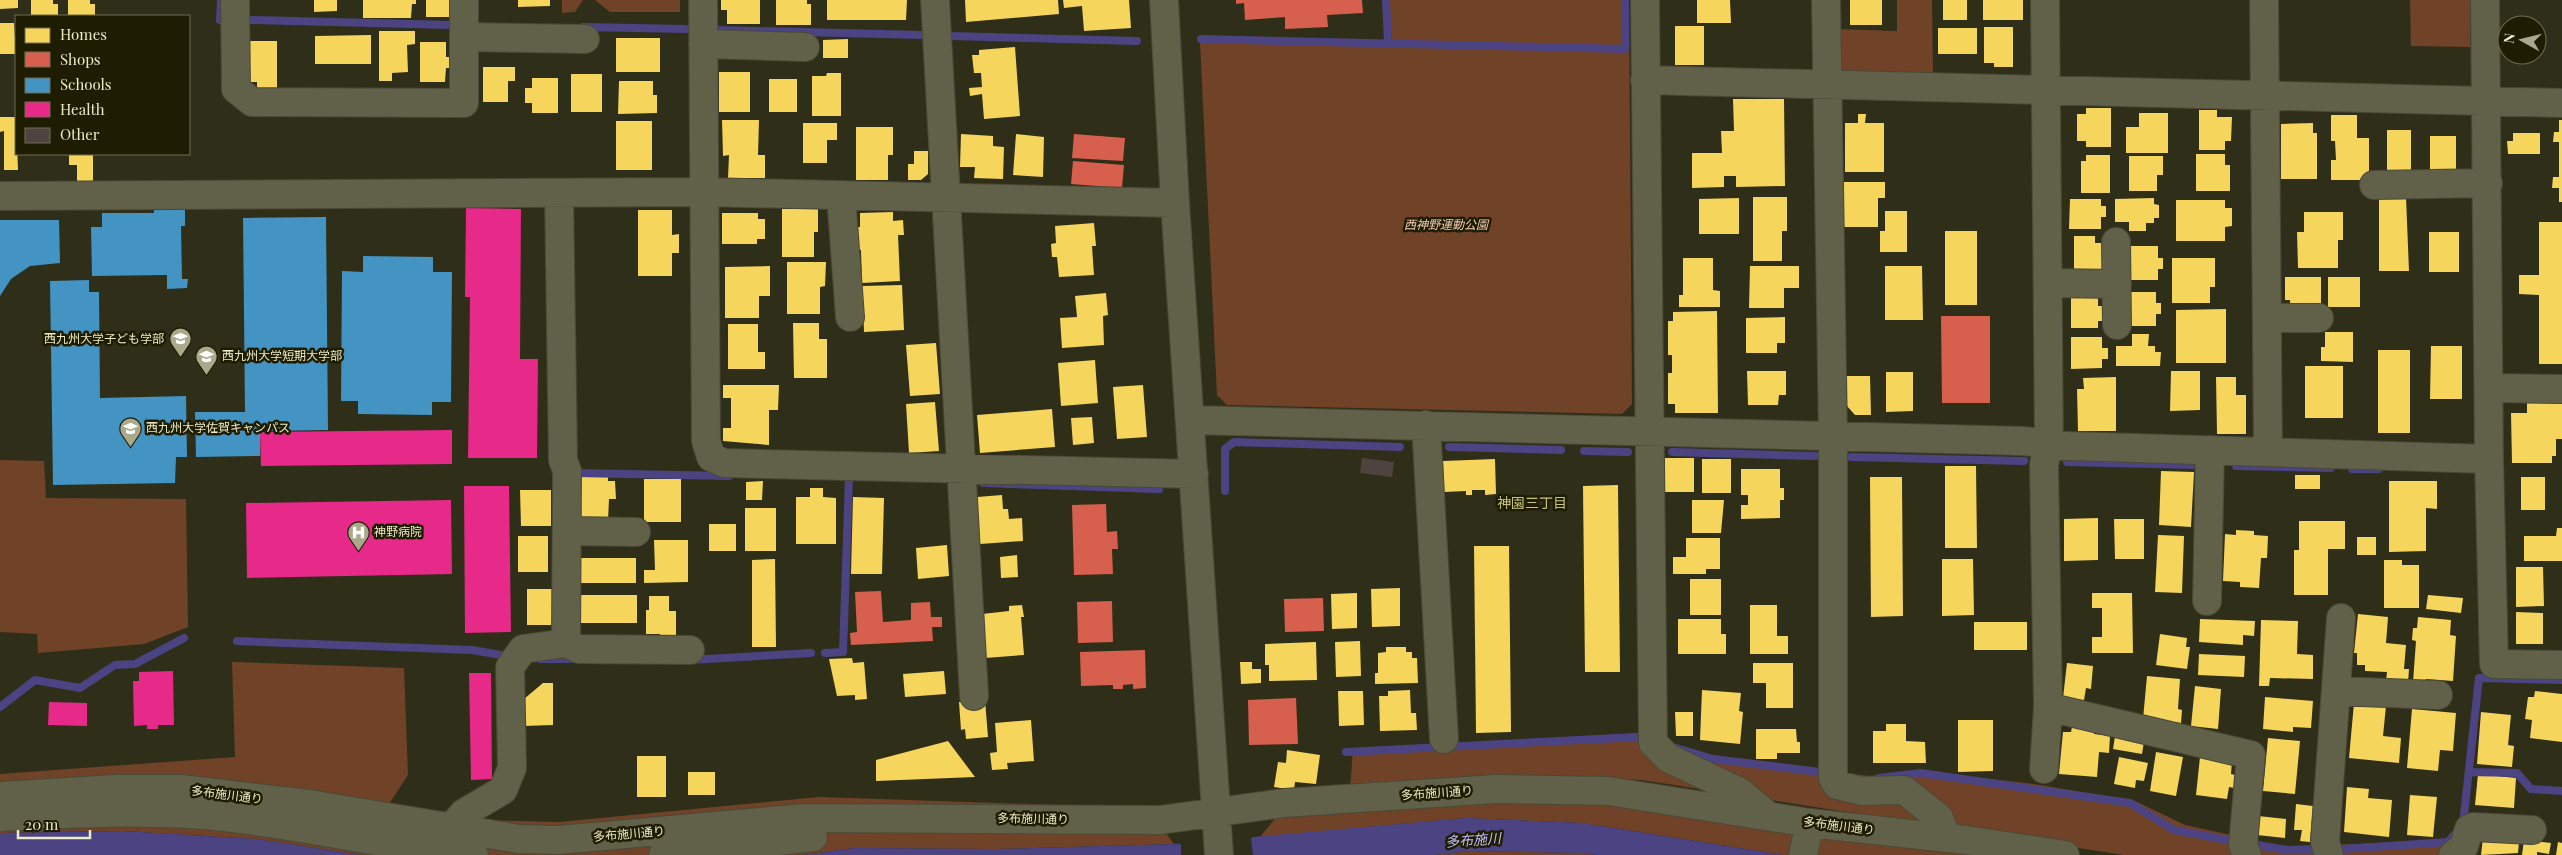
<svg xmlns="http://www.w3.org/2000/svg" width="2562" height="855" font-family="'Playfair Display','Noto Sans JP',serif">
  <rect width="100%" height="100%" fill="#2f2e19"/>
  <path fill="#704329" d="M562,0h21l-8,12 -13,1z
    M595,0h85v12h-70z
    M1389,0h240l3,404 -10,10 -395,-9 -10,-10 -17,-353 192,4z
    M1897,0h35l1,78 -87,-2 -10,-13v-34l61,2z
    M2410,0h60v47l-59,-1z
    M0,460l44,1 2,37 140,1 2,128 -44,17 -106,9 -1,-19 -37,-2z
    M232,662l172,6 4,107 -19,29 86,16 84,2 260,-25 328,11 27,36 -178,5 -142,-1 -51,7h-442l-104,-16 -134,-8 -123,2v-59l235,-17z
    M1643,733l20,10 51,13 155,20 52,-5 113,13 101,17 50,24 101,22 160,-7 14,-18 -2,33h-334l-482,-75 -104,-5 -188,15 3,-41z
    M1493,799l112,2 382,54h-204l-201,-32 -116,-5 -206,19 17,-21z
    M1470,851l113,2 15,2h-164z"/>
  <path fill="#4c4383" d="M1466,818l116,5 201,32h-185l-15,-2 -113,-2 -36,4h-631l51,-7 142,1 178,-5z
    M123,831l134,8 104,16h-361v-22z"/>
  <path fill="#2f2e19" d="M1254,835l-3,4 2,16h-72v-10l-4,-3z"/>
  <path fill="#f6d55c" d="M0,0h18v8l-18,1z
    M31,0h22v4h5v12h-27z
    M68,0h22v4h5v12h-27z
    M314,0h23v11l-23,1z
    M363,0h53v4h-4l-1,14h-48z
    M426,0h23v17h-23z
    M518,0h32v6l-32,1z
    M721,0h39v24h-33v-14h-6z
    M776,0h31v4h4v21h-35z
    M827,0h80l-1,20h-79z
    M965,0h93l1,14 -93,8z
    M1063,0h66l2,28 -47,3 -2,-25 -18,2z
    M1697,0h33l1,23h-34z
    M1850,0h32v25h-32z
    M1943,0h24v20h-24z
    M1983,0h40v20h-40z
    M0,23h14l2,31h-16z
    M1675,26h29v39h-29z
    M1984,27h29v40h-19v-4h-10z
    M1938,28h39v26h-39z
    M379,31h36v13l-8,1 1,27 -16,1v8h-13z
    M371,35v29h-56v-28z
    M616,38h44v34h-44z
    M848,39v19h-25v-18z
    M248,41h29v47h-20v-6h-9z
    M420,42h26v15h4v11h-4l-1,14h-25z
    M1015,47l5,69 -36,3 -2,-25 -12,2 -1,-8 13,-1 -1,-14h-7l-2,-18h7v-5z
    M483,67h32v14h-7v21h-25z
    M719,72h31v40h-31z
    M827,73h14v43h-29v-40h14z
    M571,74h31v38h-31z
    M532,78h26v35h-26v-10h-7v-15h7z
    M769,79h28v33h-28z
    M619,81h34v14h4v18l-39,1z
    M1733,99h51l1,87 -49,1v-11h-12v11l-32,1v-35h30l-1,-22h13z
    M2086,108h25v39h-25v-6h-9v-27h9z
    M2199,110h18v7h15l-1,24h-6v9h-26z
    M2139,113h29v40h-42v-26h13z
    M1858,114h8l-1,9h19v49h-39v-49h13z
    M2331,115h26v23h12v42h-38v-20h5l-1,-19h-4z
    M0,117h16l2,53h-14v-39l-4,1z
    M722,120h37l-1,35h7v23h-37l1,-23 -6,1z
    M2559,120h3v82h-3v-14h-7l1,-11h6v-35h-6l1,-10h5z
    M616,121h36v49h-36z
    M803,123h34v17h-10v23h-24z
    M2313,123v10h4v46h-36v-55z
    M856,127h37v28h-5v25h-32z
    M2387,130h24v45h-24z
    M2513,133h27v21h-32l-1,-13h6z
    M961,134l32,2v10l11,1 -1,32 -29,-1 1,-11h-15z
    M1016,134l28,3 -1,40 -30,-2z
    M2430,136h26v39h-26z
    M914,151h14v23l-7,6h-13v-16h6z
    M69,154h24v27h-16v-16h-8z
    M2196,154h29v11h5v26h-34z
    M2086,155h24v38h-29v-32h5z
    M2129,156h34v19h-6v16h-28z
    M1844,182h41v16h-7v29h-34z
    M1753,197h34v34h-5v30h-29z
    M2379,197h27l3,74h-30z
    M1739,198v36h-40v-35z
    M2154,198v6l5,1v13h-5v5h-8v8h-17v-9h-14v-23z
    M2070,199h31v7h5v11h-5v12h-32z
    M2176,200h49v8h7v18l-7,1v14h-49z
    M782,209h36v23h-4v25h-32z
    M638,210h34v25l7,-1v19h-7v23h-34z
    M1885,211h22v41h-27v-21h5z
    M893,212v9l10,-1 1,15h-6l2,46 -38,2 -1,-33h-4l-2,-23h5v-14z
    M2304,212h39v28h-5v28h-40l-1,-36h7z
    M722,213h36v6h7v20h-8v5h-35z
    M2539,222h23v142h-23v-69l-20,-1v-19h20z
    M1094,223l2,23h-4l2,29 -35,2 -2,-20h-5l-1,-13 5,-1 -1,-17z
    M1945,231h32v74h-32z
    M2429,232h30v40h-30z
    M2074,236h21v7h8v28h-29z
    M2130,246h28v12h5v11h-5v11h-29z
    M1683,258h30v32l7,1v16h-41v-12h4z
    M2172,258h43v29h-5v16h-38z
    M787,262h39l-1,24 -5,1v27h-33z
    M770,266v30h-11v22h-34v-51z
    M1750,266h49v22h-15v20h-35z
    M1885,266h37l1,54h-38z
    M2285,277h36v31h-31v-8h-5z
    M2328,277h32v30h-32z
    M902,285l2,45 -40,2 -2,-46z
    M2127,292h29v11h5v11h-5v12h-29z
    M1106,293l2,22 -5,1 1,29 -42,3 -2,-30 17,-1 -2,-21z
    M2071,296h27v10h6v15h-6v7h-27z
    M2226,309v54h-50v-53z
    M1717,311l1,102h-43v-9h-7v-31h4v-18h-4v-34h5v-9z
    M1785,317v26h-8v10h-31v-35z
    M793,323h26v16h8v39h-33z
    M728,324h30v28h7v17h-37z
    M2325,332h28v30l-32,-1v-14h4z
    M2132,334h17l-1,12h7v6h6l-1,14h-44v-20h16z
    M2071,337h31v11h6v11h-6v9l-31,1z
    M936,343l4,51 -30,2 -4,-51z
    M2431,346h31v53h-32z
    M2378,350h32v83h-32z
    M1095,360l3,43 -37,3 -3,-43z
    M2305,366h38v52h-38z
    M1747,371h39v24h-7l-1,10h-30z
    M2171,371h29v39l-30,1z
    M1886,372h27v39l-27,1z
    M1847,376h23l1,39h-16l-8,-9z
    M2116,377v54h-38l-1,-42h7l-1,-11z
    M2216,377h20v18h10v39h-29z
    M723,385h56l-1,25h-9v35l-46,-4v-13h8v-30h-8z
    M1143,385l4,52 -30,2 -4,-52z
    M935,402l4,49 -30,2 -3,-49z
    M2527,402h35v37h-6v17h-4v7h-40l-1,-50h16z
    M1052,409l3,38 -75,6 -3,-38z
    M1092,417l2,26 -21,2 -2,-27z
    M1665,458h29v34h-29z
    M1495,459l1,35 -11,1v-5h-13v5h-6v-4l-22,1 -1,-31z
    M1702,459h29v34h-29z
    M1945,466h31l1,82h-32z
    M1741,469h39v19h4v12h-4v18l-39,1v-14h7v-10h-7z
    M2161,471l33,1 -3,55 -32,-2z
    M580,475h28v6h7l1,18h-7l-1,22h-28z
    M2295,475h25v14h-25z
    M1870,477h32l1,139 -32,1z
    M2521,477h24v33h-24z
    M644,479h37v43h-37z
    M763,481l-1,19h-16v-18z
    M2389,481h48v28l-11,-1v43l-37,1z
    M1618,485l2,187h-35l-2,-186z
    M810,488h13v9l13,1v46h-40v-47h14z
    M520,490h31v36h-30z
    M1002,495l1,14h5l1,10 13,-1 1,23 -43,3 -3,-47z
    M853,497l31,1 -2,76h-31z
    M1692,500h32l-3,33h-29z
    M745,508h31v43h-31z
    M2098,518v42l-34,1v-42z
    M2114,519h30v40h-29z
    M2299,521h46v28h-17v46h-34v-45h5z
    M709,524h27v27h-27z
    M2557,528h5v33h-38v-25h32z
    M2236,530l18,1v4l14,1 -1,22h-6l-2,30 -19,-1v-5l-17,-1 2,-47 11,1z
    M2158,535l26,1 -2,57 -27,-1z
    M518,536h30v36h-30z
    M2357,537h19v18h-19z
    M1686,538h34v31h-14v5h-33v-17h13z
    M654,540h34v42l-44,1v-13h11z
    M947,545l2,31 -31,3 -2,-31z
    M1474,546h35l2,186 -35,1z
    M1017,555l1,22 -17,1 -1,-21z
    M581,558h55v25h-55z
    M775,559l1,88h-24v-87z
    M1942,559h31l1,56 -32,1z
    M2384,560h18v5h17v43h-35z
    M2516,567h27l1,39 -28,1z
    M1690,579h31v36h-31z
    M1400,588v38l-28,1 -1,-38z
    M527,589h30l1,36h-31z
    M1357,593v35l-25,1 -1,-35z
    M2092,593h40l1,60h-41v-16h10v-29h-10z
    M580,595h57v28h-57z
    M2428,595l35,3 -2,15 -35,-4z
    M649,596h20v15h7v28h-16v-5h-14v-24h3z
    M1022,605l2,12h-3l3,38 -39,3 -3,-44 27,-3v-5z
    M1750,605h27v31h11v18h-38z
    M2516,612l27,1v31h-27z
    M2358,614l30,3 -2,26 20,2 -2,24h5l-1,14 -22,-2 1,-9 -22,-1v-6h-8v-12h-3z
    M2418,617l33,3 -1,15 6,1 -3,45 -27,-2 -1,4 -12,-1 3,-41 -4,-1 1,-12h4z
    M1678,619h43v15h5v20h-48z
    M2200,619l55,2 -1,15 -11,-1v10l-44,-3z
    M2261,620l37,1 -1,33 16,1v24l-43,-1 -1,8h-10z
    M1974,622h53v28h-53z
    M2160,634l27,4 -1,9h4l-3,22 -31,-4z
    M1360,641l1,35 -25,1 -1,-35z
    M1316,642l1,38 -48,1v-16h-4v-21z
    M1386,647h20v5h6v6h5l1,25 -43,1v-11h3v-20l8,-1z
    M2199,654l46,2 -1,21 -46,-2z
    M852,658l1,5 11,-1 3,37 -12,1v-5l-18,1 -8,-37z
    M1240,662h12v7h9v14l-20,1z
    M1753,663h40v45h-27v-25h-13z
    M2067,663l26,3 -2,23 -5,-1 -2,12 -21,-2z
    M944,671l2,23 -41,3 -2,-23z
    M2147,676l33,3 -2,30 4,1 -1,13 -38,-4z
    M543,683h10v42l-29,1v-27z
    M2195,686l26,3 -3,40 -27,-3z
    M1410,690l1,23h5l1,17 -37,1 -1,-35h9v-5z
    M1702,690l39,3 -2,18 4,1 -3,32 -40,-4z
    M1338,691h25l1,34 -25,1z
    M2535,691l27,3v48l-32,-4 2,-18 -7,-1 3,-22h6z
    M2265,697l48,4 -2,27 -18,-1v5l-30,-3z
    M985,700l3,37 -22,2 -1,-10 -4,1 -2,-28z
    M2354,703l32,3 -3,30 18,2 -2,25 -50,-5z
    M2412,709l44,4 -3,38 -13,-1 -2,21 -31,-3z
    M1675,712h18v24h-17z
    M2481,712l30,3 -3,30 6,1 -2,21 -35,-3z
    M1031,720l3,41 -27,2 1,6 -16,1 -2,-17 7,-1 -2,-29z
    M1958,720h35v51l-35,1z
    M1886,724h20v17l19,1 1,21h-53v-32h13z
    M2072,727l22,2v5l16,2 -1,17 -10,-1 -2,25 -38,-3 4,-42h8z
    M1756,729h40l1,13h3v11h-23v6h-21z
    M2116,730l29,5 -3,19 -29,-5z
    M2268,738l32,3 -5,53 -32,-3z
    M948,741l27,36 -99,4v-21z
    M1287,750l33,5 -4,29 -21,-2 -1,8 -20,-3 4,-25 8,1z
    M2156,752l27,5 -7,39 -26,-5z
    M637,756h29v41h-29z
    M2119,757l29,6 -4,18 -8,-1 -1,8 -21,-4z
    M2200,757l32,4 -1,13 4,1 -1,13 -5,-1 -2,12 -31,-4z
    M688,772h27v23h-27z
    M2478,774l38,4 -2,30 -39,-3z
    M2347,787l22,2 -1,9 24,2 -3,37 -45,-5z
    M2410,795l27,2 -4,40 -26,-2z
    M2296,804l17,2 -3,36 -10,-1 2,-11h-8z
    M2258,816l28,3 -1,19 -28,-3z
    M2483,838l36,4 -1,11 -37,2z
    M2524,840l27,3 -2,11 -12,-2v3h-15z
    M2558,842l4,1v12h-6z"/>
  <path fill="#d6604d" d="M1236,0h126l1,13 -36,2 1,12 -43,2v-12l-40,3 -1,-17 -8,1z
    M1074,134l51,4 -2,23 -51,-3z
    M1073,161l51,4 -2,23 -51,-4z
    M1941,316h49v87h-48z
    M1106,504l1,28 10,-1 1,18h-6l1,25 -39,1 -2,-70z
    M881,591l2,31 28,-2v-17l19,-1 1,15h11v10h-10l1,14 -82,4 -1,-12 7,-1 -2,-40z
    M1323,598l1,33 -39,1 -1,-33z
    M1112,601l1,41 -35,1 -1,-41z
    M1145,650l1,38 -13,1v-5l-10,1v4h-10v-4l-32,1 -1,-34z
    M1296,698l2,46 -49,1 -1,-45z"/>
  <path fill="#4393c3" d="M185,208v18h-4l1,53h6l-1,9 -20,1v-14l-75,1 -1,-49h11v-14h52v-4z
    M326,217l2,213 -68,1v25l-64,1 -1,-45h50l-2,-194z
    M0,220h59l1,43 -30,3 -19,13 -11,17z
    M363,256l70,1v15h19l-1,130h-19v13l-74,-1v-13h-17l1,-130 21,1z
    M89,280v12h10l1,106 86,-2 1,61h-11l-1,26 -122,2 -3,-204z"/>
  <path fill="#e7298a" d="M466,208l55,1 -1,150h18l-1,99h-69l2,-161h-5z
    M452,430v34l-191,2 -1,-34z
    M464,486h45l2,146 -46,1z
    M451,500l1,74 -205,4 -1,-75z
    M173,671l1,54h-16v4h-11v-4l-13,1 -1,-45h6v-9z
    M469,673h22l1,106 -21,1z
    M49,702l38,1v23l-39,-1z"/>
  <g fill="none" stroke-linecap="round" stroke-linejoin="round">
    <path stroke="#4c4383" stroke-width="8" d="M1386,0l2,42
      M220,20l1,-20
      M249,20l202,5
      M583,27l103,2
      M717,30l205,5
      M949,36l188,5
      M1201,39l424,10v-49
      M1449,447l112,3
      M1584,451l44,1
      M1672,452l143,4
      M1851,457l173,4
      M2067,462l131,3
      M2236,466l95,2
      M2352,469h27
      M576,473l153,3
      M983,483l176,6
      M1225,491v-42l9,-7 166,5
      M237,641l235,9 29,5
      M825,653l18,-1 6,-174
      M540,659h39
      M690,660l121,-7
      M0,707l35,-27 45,8 35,-23 20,-1 49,-26
      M1676,748l37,11 107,13
      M1346,752l292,-15
      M2469,772l48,1 14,16 31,2
      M1879,778l42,-5 209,30 44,27 53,10
      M2256,845l32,5 28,-1
      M2343,849l105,-7 15,-18 16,-146 83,2"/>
  </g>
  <path fill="#4f4340" d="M1362,458l32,4 -2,15 -32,-4z"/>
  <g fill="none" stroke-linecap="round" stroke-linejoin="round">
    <defs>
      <path id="minor" d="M235,0l1,89 16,13 212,1v-103
        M703,0l3,441 5,16 13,6 470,11
        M935,0l39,696
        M1164,0l11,203 44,652
        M1645,0l8,743 15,15 72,34 27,23
        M1826,0l7,436v342l4,7 25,6 42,-1 35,28 8,20
        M2045,0l4,444 -5,20 4,243
        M2264,0l4,451
        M2485,0l4,459 5,205 68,1
        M464,37l121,2
        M703,44l102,3
        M1645,80l917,23
        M2374,185l114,-2
        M0,196l705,-4 470,11
        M841,196l9,121
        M2116,242l1,83
        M2048,283l69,1
        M2267,318h52
        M2490,388l72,1
        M1191,420l832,21 46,5 420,13
        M1426,425l18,314
        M567,531l69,1
        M2207,601l3,-151
        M566,643l13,6 111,1
        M2336,691l102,4
        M2044,769l4,-62 203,48 -8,90 4,10
        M0,796l116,-7h66l127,15 210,35 40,1 245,-22 356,2 124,-17 212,-14 112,2 202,32 156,17 99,15
        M0,817c68,-3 136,-7 204,-2 91,8 180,31 270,40
        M450,829l14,-16 39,-23 9,-22 -2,-101 13,-18 43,-6 1,-172 -4,-11 -4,-267
        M663,855l150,-18
        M1803,855l7,-32
        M2329,855l-4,-13 16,-224
        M2453,855l11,-9 5,-17 4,-2 59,3"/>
    </defs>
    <use href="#minor" stroke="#4a4937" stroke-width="30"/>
    <use href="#minor" stroke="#616048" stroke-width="28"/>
  </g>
  <defs>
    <symbol id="university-pin" viewBox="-11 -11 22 30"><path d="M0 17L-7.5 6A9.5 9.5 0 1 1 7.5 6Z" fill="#aaa98b" stroke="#1f1d01"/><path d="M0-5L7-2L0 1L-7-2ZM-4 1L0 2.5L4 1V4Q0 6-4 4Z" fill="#fff"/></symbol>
    <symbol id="hospital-pin" viewBox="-11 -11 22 30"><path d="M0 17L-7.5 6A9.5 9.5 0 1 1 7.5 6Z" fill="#aaa98b" stroke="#1f1d01"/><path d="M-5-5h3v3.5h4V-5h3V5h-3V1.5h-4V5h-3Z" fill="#fff"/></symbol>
  </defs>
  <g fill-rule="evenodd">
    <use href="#university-pin" x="168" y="326" width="25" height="34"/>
    <use href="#university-pin" x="194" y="344" width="25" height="34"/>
    <use href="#university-pin" x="118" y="416" width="25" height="34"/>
    <use href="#hospital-pin" x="346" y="520" width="25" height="34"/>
  </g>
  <g text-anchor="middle" stroke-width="5" stroke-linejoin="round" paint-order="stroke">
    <g font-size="12" font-style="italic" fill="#f7cbb5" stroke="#1f1d01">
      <text x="1446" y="229">西神野運動公園</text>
    </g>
    <g font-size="12" fill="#ecebc8" stroke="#1f1d01" text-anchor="start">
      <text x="164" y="343" text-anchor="end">西九州大学子ども学部</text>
      <text x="222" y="360">西九州大学短期大学部</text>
      <text x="146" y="432">西九州大学佐賀キャンパス</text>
      <text x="374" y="536">神野病院</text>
    </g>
    <g font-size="12" fill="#ecebc8" stroke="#1f1d01">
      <text transform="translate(1437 793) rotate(-4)" y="4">多布施川通り</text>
      <text transform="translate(227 795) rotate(7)" y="4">多布施川通り</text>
      <text transform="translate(1033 819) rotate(1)" y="4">多布施川通り</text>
      <text transform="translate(1839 826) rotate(7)" y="4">多布施川通り</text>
      <text transform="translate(629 834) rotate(-5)" y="4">多布施川通り</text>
    </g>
    <g font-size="14" fill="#c6c47b" stroke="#1f1d01">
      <text x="1532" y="508">神園三丁目</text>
    </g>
    <g font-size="14" font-style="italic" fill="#bfbcfa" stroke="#1f1d01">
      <text transform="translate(1473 840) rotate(-4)" y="5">多布施川</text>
    </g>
  </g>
  <rect x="15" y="15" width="175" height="140" fill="#1f1d01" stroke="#716f51"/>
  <rect x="25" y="28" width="25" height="15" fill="#f6d55c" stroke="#716f51"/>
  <text x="60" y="40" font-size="15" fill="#ecebc8">Homes</text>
  <rect x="25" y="52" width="25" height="15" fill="#d6604d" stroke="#716f51"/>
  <text x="60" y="65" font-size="15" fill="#ecebc8">Shops</text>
  <rect x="25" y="78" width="25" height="15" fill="#4393c3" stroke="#716f51"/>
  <text x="60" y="90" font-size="15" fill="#ecebc8">Schools</text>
  <rect x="25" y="102" width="25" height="15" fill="#e7298a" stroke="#716f51"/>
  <text x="60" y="115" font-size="15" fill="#ecebc8">Health</text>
  <rect x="25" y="128" width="25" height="15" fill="#4f4340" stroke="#716f51"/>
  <text x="60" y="140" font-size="15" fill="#ecebc8">Other</text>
  <g transform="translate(2522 40) rotate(278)"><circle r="24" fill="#1f1d01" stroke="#716f51"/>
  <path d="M0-4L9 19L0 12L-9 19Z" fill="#aaa98b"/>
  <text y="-8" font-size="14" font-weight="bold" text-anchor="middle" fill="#ecebc8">N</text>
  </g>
  <path d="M18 830v8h72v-8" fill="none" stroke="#ecebc8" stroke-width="2.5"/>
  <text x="25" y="830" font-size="15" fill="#ecebc8" stroke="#1f1d01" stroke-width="4" paint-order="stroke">20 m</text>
</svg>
